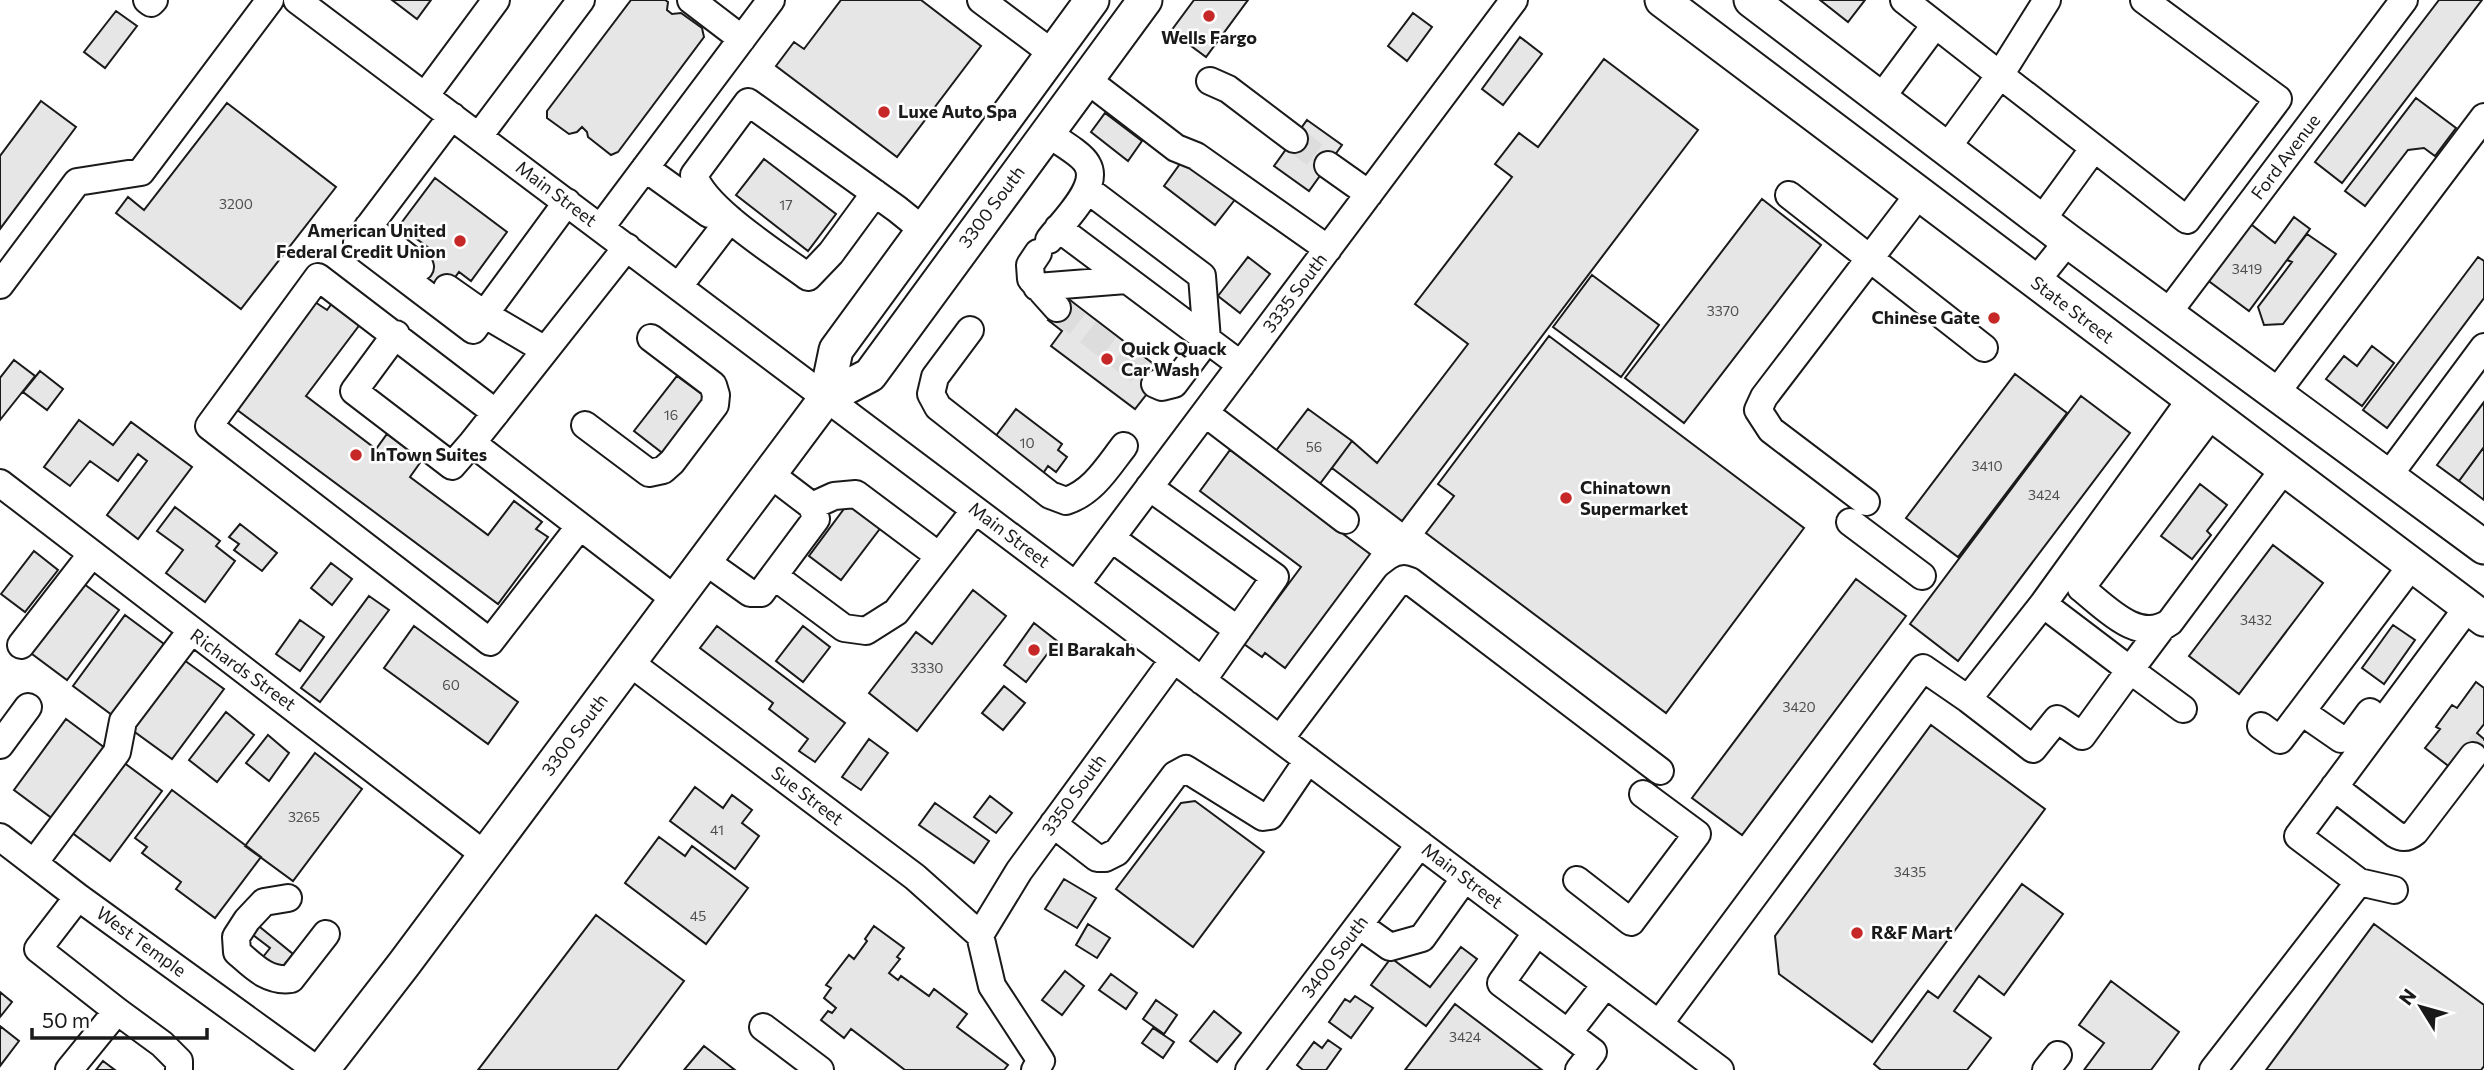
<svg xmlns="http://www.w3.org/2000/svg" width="2484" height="1070" font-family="Commissioner,sans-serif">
  <rect width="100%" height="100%" fill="#fff"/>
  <path fill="#e6e6e6" stroke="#1a1a1a" stroke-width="2" d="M392,0h39l-14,19z
    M631,0h34l3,2 -1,8 5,4 9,-1 21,15 2,9 -86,115 -7,3 -23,-18 -1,-5 -5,-5 -5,5 -8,2 -22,-16v-7z
    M841,0h80l60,46 -84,111 -121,-91 18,-24 10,7z
    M1194,0h54l-42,57 -35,-26z
    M1820,0h45l-17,22z
    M2439,0h43l-140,183 -27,-21z
    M116,11l21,15 -32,42 -21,-16z
    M1413,13l19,14 -25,34 -19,-15z
    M1520,37l22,17 -39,51 -21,-16z
    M1604,59l94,71 -296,391 -70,-53 20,-27 25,22 91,-119 -53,-40 97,-127 -17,-13 24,-31 19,14z
    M2416,98l40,30 -21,28 -11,-8 -16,2 -43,56 -20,-15z
    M41,101l35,26 -76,102v-73z
    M227,103l109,84 -95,122 -125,-96 12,-16 16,13z
    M1105,113l37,28 -14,20 -37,-29z
    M1307,120l35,25 -33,46 -35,-25z
    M1185,157l52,40 -22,28 -51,-39z
    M764,159l72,55 -28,37 -72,-56z
    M435,178l72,54 -36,49 -12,-9 -17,23 -27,-20 18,-24 -34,-25z
    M1762,199l59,46 -137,178 -59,-45z
    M2294,217l16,12 -61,82 -43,-32 42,-57 27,21z
    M2307,234l29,20 -53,70 -19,1 -6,-18 34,-45 -5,-2z
    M1248,257l22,17 -30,39 -22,-17z
    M2478,257l6,4v37l-97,130 -24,-18z
    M1592,275l67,50 -38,52 -68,-50z
    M1066,297l98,75 -29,37 -84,-63 11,-15 -14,-11z
    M315,302l12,8 6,-8 28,21 -55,73 70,53 11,-15 35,26 -12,17 78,58 26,-34 28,21 -6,7 12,8 -50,67 -262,-195z
    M1549,336l255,192 -138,185 -240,-180 28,-37 -16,-12z
    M2372,346l22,17 -32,43 -36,-27 18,-23 13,10z
    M14,360l21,16 -35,44v-42z
    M40,371l23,18 -16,21 -24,-18z
    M2015,374l52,39 -109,144 -52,-39z
    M677,376l30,22 -42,57 -31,-24z
    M2081,396l49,37 -172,228 -48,-37z
    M2484,402v45l-25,34 -22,-16z
    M1016,409l46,35 -4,6 9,7 -11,15 -8,-6 -8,12 -48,-37z
    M1308,409l44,32 -33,44 -44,-33z
    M79,420l34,25 18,-23 61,45 -54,72 -31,-24 40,-54 -9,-7 -20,27 -28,-20 -20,25 -26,-19z
    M2484,447v53l-25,-19z
    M1230,450l140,104 -85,114 -20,-15 -3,4 -18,-13 57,-77 -101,-76z
    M2200,484l27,21 -20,26 4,4 -19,24 -31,-23z
    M852,498l33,24 -44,58 -32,-24z
    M175,507l45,34 -4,5 19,15 -30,41 -39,-29 17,-23 -26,-19z
    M240,524l37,29 -15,18 -28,-21 5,-6 -10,-7z
    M2273,545l50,38 -84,111 -50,-38z
    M34,551l24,19 -33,42 -24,-18z
    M331,563l21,16 -20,26 -21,-17z
    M1856,579l50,37 -164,219 -50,-37z
    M80,581l39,29 -52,70 -39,-29z
    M973,590l33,26 -89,115 -48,-38 47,-61 16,12z
    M369,596l20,14 -69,92 -19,-14z
    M125,615l39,29 -52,71 -39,-29z
    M300,620l24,17 -24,34 -24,-17z
    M1034,623l23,18 -31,41 -22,-17z
    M2393,625l22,15 -31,44 -22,-16z
    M414,626l104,76 -30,42 -104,-76z
    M717,626l128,97 -30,39 -16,-11 9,-12 -39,-30 4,-6 -73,-55z
    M803,626l27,21 -27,35 -27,-21z
    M184,660l40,29 -52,70 -40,-29z
    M2476,682l8,6v36l-7,9 7,6v11l-33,18 -26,-20 15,-19 -4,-2 16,-22 5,3z
    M1004,686l21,17 -22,27 -21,-17z
    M226,712l28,23 -37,47 -28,-22z
    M66,719l39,29 -52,71 -39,-29z
    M1931,725l114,84 -173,233 -93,-68 -4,-38z
    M268,735l21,18 -20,28 -23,-18z
    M869,739l19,14 -27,37 -19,-13z
    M315,753l47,36 -69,92 -48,-35z
    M123,762l39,29 -52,70 -39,-29z
    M695,787l28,21 9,-13 20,15 -10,13 17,13 -24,33 -65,-48z
    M172,790l89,67 -46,61 -39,-29 5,-7 -39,-29 5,-6 -12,-9z
    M990,796l22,17 -16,20 -22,-16z
    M1195,801l69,51 -71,95 -77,-58 65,-86z
    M935,803l54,38 -15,22 -55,-38z
    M659,837l26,19 7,-10 56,42 -42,56 -81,-61z
    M1064,879l32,19 -19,30 -32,-19z
    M2022,884l41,30 -59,81 -25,-19 -25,35 37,27 -24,32h-86l-7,-6 54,-73 10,7z
    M596,915l88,66 -67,89h-139z
    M255,923l38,31 -19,23 -1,-12 -10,-8 7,-9 -21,-16z
    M1088,924l22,14 -13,20 -21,-13z
    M2374,924l110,81v61l-3,4h-215z
    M874,926l30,22 -7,9 3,2 -11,14 9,7 3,-4 28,20 5,-7 33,25 -10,13 51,38 -4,5h-99l-54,-41 -7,9 -23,-18 7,-9 4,2 4,-5 -12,-10 7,-10 -5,-3 23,-30 5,4 13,-18 -2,-2z
    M1461,947l16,12 -51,67 -55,-41 20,-27 39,29z
    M1065,971l19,15 -22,29 -20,-15z
    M1111,974l26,19 -11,16 -27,-19z
    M2111,981l68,51 -28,38h-67l20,-27 -25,-18z
    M0,992l12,10 -12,15z
    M1355,996l18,12 -22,30 -22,-16 16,-23 5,3z
    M1156,1000l21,15 -13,19 -21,-15z
    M1455,1004l87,66h-137z
    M1214,1011l27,22 -24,29 -27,-21z
    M0,1026l19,15 -19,25z
    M1153,1028l21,14 -11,16 -21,-15z
    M1328,1040l13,9 -15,21h-23l-6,-5 17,-23 8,6z
    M704,1046l31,24h-51z
    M103,1061l12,9h-19z"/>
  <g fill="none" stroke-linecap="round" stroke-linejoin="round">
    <path stroke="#ddd" stroke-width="26" stroke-dasharray="26 13" stroke-linecap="butt" d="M1294,139l34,26
      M1057,308l98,76
      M2473,756l11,-15"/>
    <defs>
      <path id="minor" d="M147,0l4,3 3,-3
        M297,0l1423,1070
        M691,0l51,39
        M981,0l71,53
        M1904,0l96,75 47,-75
        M1086,79l90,69 20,8 132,93
        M1210,81l18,8 66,50
        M425,96l71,-96
        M1881,98l54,-73
        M452,116l-95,126 116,88 94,-128
        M1047,133c10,7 35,21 40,31 14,23 -25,58 -38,76
        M479,136l102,-136
        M1946,149l54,-74 187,145 91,-121 -134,-99
        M1328,165l41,29
        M645,168l64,46
        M1088,190l114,86 5,64 -33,44 -12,3 -7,-3
        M875,193l-44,60 -23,24c-29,-22 -104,-68 -114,-102l54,-73 149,107 26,21
        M1789,195l195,153
        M2041,221l53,-73
        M368,227l52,40
        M601,227l170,-227
        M1058,228l183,137
        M627,247l-155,196 204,157
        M1038,253l-8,12 1,14 26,29
        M2035,282l33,-41
        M0,285l77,-103 64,-10 129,-172
        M679,286l51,-67
        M1037,287l89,-7
        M447,288l37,26 61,36
        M2167,314l237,-314
        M970,330l-35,47 -4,17 7,13 112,88 16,6c27,-9 41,-33 58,-55
        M396,334l-42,57 98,75 20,-23
        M2276,393l208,-276
        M496,413l-178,-136 -109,149 281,216 90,-116
        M1205,413l140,107
        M2212,414l-131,174c24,19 58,57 89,34l114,-153
        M585,425l64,48 14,-3 9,-8 43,-57 1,-10 -3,-10 -62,-47
        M2389,475l95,-128
        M0,483l485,372
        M1149,487l126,90 -73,104
        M1866,502l-95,-72 -13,-20 6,-13 155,-203
        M812,506l22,-10 22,-2 83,62
        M1850,522l72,54
        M1111,538l127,92
        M705,561l45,32h11l55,-74 -4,-13 -42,-32
        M774,576l70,52 22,3 30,-19 79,-102
        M1076,585l438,-585
        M2160,630l-30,40 53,39
        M21,645l70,-90
        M629,662l286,215 65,58
        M1968,699l65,50 24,-30 25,17 48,-66 -87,-66
        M2302,712l39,27 12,-4 17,-23
        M2261,726l19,14 132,-175
        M1280,739l116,-154 8,-6 6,2 250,190
        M0,745l28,-38
        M2334,787l61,47c8,5 13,4 20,-2l58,-76
        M1053,824l44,34h8l12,-6 58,-77 11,-6 77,48 7,-1 38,-56
        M0,837l78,60 239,173
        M34,863l83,-111 6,-31 68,-90
        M1577,880l54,42 66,-88 -54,-40
        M2394,890l-35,-8 -61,-46 170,-229
        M288,898l-24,4 -17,18 -11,17 1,15c17,15 31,30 54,27l35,-45
        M1359,925l31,22 32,-9 43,-60
        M1537,932l-36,51 67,50 38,-49
        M980,935l39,-64 155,-212
        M980,935l12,51 49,75 -6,9
        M117,1011l45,33 17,17v9
        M1659,1024l264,-356 45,31 75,-95 148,-205
        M763,1027l57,43
        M1568,1033l25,19 -14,18
        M69,1070l48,-59 -79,-62 40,-52
        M1249,1070l171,-226
        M2046,1070l12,-15
        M2213,1070l146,-188"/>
      <path id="major" d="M1662,0l822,619
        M1751,0l317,241 416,306
        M826,398l44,-23 275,-375
        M322,1070l82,-106 422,-566 10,-48 256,-350"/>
    </defs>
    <use href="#minor" stroke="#1a1a1a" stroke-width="30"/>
    <use href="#major" stroke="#1a1a1a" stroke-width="37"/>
    <use href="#minor" stroke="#fff" stroke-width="26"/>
    <use href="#major" stroke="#fff" stroke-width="33"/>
  </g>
  <g fill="#c62828" stroke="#fff" stroke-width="2.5">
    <circle cx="1209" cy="16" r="7"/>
    <circle cx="884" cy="112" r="7"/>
    <circle cx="460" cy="241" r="7"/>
    <circle cx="1994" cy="318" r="7"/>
    <circle cx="1107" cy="359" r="7"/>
    <circle cx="356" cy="455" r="7"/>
    <circle cx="1566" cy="498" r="7"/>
    <circle cx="1034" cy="650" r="7"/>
    <circle cx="1857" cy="933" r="7"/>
  </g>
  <g text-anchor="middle" stroke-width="5" stroke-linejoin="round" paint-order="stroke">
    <g font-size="14" fill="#4d4d4d">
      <text x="236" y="209">3200</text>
      <text x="786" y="210">17</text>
      <text x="2247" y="274">3419</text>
      <text x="1723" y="316">3370</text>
      <text x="671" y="420">16</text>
      <text x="1027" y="448">10</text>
      <text x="1314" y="452">56</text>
      <text x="1987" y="471">3410</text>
      <text x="2044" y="500">3424</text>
      <text x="2256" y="625">3432</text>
      <text x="927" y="673">3330</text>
      <text x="451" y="690">60</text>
      <text x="1799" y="712">3420</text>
      <text x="304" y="822">3265</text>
      <text x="717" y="835">41</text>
      <text x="1910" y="877">3435</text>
      <text x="698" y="921">45</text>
      <text x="1465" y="1042">3424</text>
    </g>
    <g font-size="18" font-weight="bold" fill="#1a1a1a" stroke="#fff" text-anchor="start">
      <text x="1209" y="44" text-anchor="middle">Wells Fargo</text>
      <text x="898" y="118">Luxe Auto Spa</text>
      <text x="446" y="237" text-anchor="end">American United<tspan x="446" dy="21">Federal Credit Union</tspan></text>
      <text x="1980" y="324" text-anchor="end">Chinese Gate</text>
      <text x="1121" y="355">Quick Quack<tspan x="1121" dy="21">Car Wash</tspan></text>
      <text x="370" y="461">InTown Suites</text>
      <text x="1580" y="494">Chinatown<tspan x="1580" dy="21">Supermarket</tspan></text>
      <text x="1048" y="656">El Barakah</text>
      <text x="1871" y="939">R&amp;F Mart</text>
    </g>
    <g font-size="18" fill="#1a1a1a" stroke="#fff">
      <text transform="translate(2286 157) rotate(-53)" y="6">Ford Avenue</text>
      <text transform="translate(556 194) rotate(37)" y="6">Main Street</text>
      <text transform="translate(992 207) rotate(-53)" y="6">3300 South</text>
      <text transform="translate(1295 293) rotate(-53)" y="6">3335 South</text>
      <text transform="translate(2072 310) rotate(37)" y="6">State Street</text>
      <text transform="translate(1009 535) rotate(37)" y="6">Main Street</text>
      <text transform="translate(243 670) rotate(36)" y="6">Richards Street</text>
      <text transform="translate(575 735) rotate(-53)" y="6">3300 South</text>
      <text transform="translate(1074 795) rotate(-54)" y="6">3350 South</text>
      <text transform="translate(807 796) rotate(37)" y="6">Sue Street</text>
      <text transform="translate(1462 876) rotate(37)" y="6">Main Street</text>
      <text transform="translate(141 942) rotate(36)" y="6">West Temple</text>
      <text transform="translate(1335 957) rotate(-53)" y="6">3400 South</text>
    </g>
  </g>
  <g transform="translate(2421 1007) rotate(307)" stroke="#ffffff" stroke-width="5" paint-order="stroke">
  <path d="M0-5L12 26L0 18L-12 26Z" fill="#1a1a1a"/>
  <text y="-10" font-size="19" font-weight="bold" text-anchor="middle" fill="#1a1a1a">N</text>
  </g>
  <path d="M32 1028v10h175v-10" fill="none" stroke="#1a1a1a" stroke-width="3.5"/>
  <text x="42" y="1028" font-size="21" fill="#1a1a1a" stroke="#ffffff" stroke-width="5" paint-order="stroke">50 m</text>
</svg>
